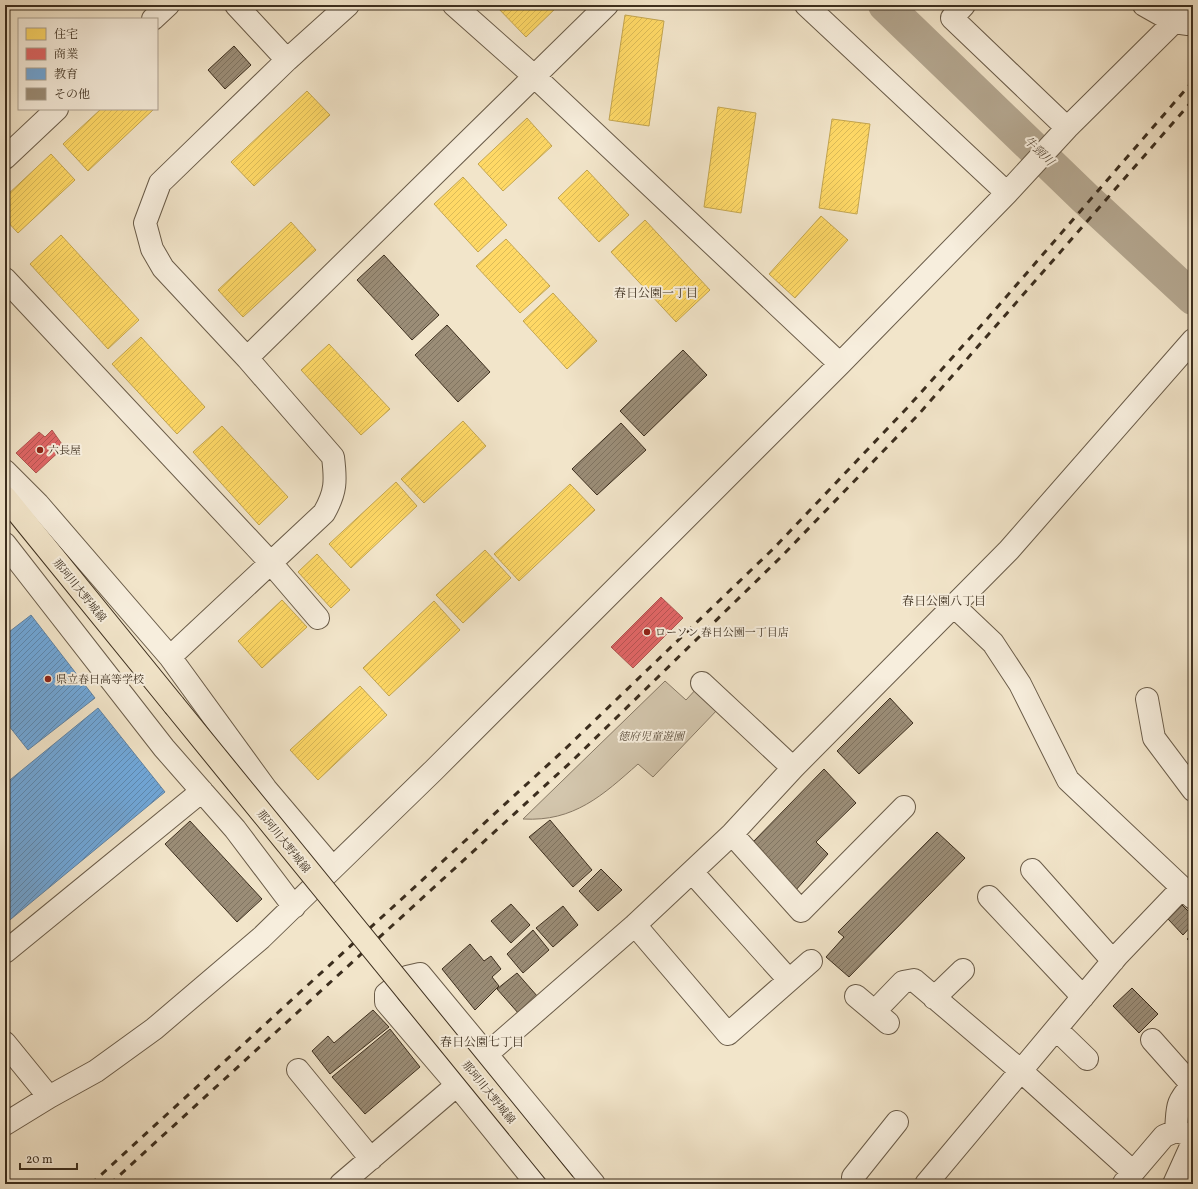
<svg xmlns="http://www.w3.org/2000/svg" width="1198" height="1189" font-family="Vollkorn,'Noto Serif JP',serif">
  <defs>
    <pattern id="homes-hatch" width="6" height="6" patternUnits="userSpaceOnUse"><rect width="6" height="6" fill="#ffd966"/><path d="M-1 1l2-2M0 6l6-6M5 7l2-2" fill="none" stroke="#dbbb58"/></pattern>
    <pattern id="shops-hatch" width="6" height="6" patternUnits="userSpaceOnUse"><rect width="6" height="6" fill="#e06666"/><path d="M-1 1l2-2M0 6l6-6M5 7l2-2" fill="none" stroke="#b75453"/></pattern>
    <pattern id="schools-hatch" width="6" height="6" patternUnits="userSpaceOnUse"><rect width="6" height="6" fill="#6fa8dc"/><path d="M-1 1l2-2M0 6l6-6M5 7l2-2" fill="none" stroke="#5c89b2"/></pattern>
    <pattern id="building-hatch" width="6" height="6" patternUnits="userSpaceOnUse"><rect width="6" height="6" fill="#9b8d77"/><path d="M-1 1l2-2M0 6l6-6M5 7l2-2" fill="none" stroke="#807461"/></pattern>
  </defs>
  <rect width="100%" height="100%" fill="#f2e5ca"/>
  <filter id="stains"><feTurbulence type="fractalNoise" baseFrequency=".005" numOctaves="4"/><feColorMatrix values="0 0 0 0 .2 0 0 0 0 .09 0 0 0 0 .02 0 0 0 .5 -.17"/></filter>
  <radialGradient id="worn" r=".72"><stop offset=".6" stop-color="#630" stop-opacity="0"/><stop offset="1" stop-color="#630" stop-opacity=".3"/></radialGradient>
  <path fill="#d3c6ad" stroke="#887a66" d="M665,681l21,19 12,-13 21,21 -66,69 -15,-13c-35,31 -64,58 -115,55z"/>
  <path fill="url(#homes-hatch)" stroke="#c4a650" d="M495,5h64l-33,32z
    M625,15l39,6 -15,105 -40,-6z
    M307,91l23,24 -76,71 -23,-24z
    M718,107l38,6 -15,100 -37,-6z
    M101,109h53l-66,62 -25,-27z
    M527,118l25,28 -49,45 -25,-27z
    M832,119l38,5 -13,90 -38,-6z
    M51,154l24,26 -57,53 -13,-14v-22z
    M587,170l42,45 -30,27 -41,-44z
    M463,177l44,48 -29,27 -44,-48z
    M821,216l27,24 -53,58 -26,-24z
    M645,220l65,70 -34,32 -65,-70z
    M291,222l25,28 -73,67 -25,-27z
    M61,235l78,85 -31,29 -78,-85z
    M506,239l44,47 -30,27 -44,-47z
    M553,293l44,48 -30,28 -44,-48z
    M141,337l64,70 -28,27 -65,-70z
    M329,344l61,65 -29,26 -60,-65z
    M463,421l23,25 -62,57 -23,-24z
    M222,426l66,71 -29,28 -66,-73z
    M396,482l21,24 -66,62 -22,-24z
    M570,484l25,26 -76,71 -25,-27z
    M485,550l26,28 -48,45 -27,-28z
    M317,554l33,36 -19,18 -33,-36z
    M282,600l25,27 -45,41 -24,-27z
    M434,601l26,29 -71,66 -26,-28z
    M360,686l27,29 -69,65 -28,-30z"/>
  <path fill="url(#shops-hatch)" stroke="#af5550" d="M52,430l12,17 -28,26 -20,-20 23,-21 6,5z
    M661,597l22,21 -50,50 -22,-21z"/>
  <path fill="url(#schools-hatch)" stroke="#6083a3" d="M31,615l64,83 -67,52 -23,-29v-86z
    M98,708l67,84 -160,132v-140z"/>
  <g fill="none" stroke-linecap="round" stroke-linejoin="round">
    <path stroke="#b4a790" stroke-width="34" d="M885,5l200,193 108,100"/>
  </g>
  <path fill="url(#building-hatch)" stroke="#3c2e1e" d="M234,46l17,19 -26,24 -17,-19z
    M384,255l55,60 -27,25 -55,-60z
    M447,325l43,47 -32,30 -43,-47z
    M683,350l24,25 -63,61 -24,-25z
    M621,423l25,27 -49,45 -25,-26z
    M890,698l23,25 -54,51 -22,-23z
    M824,769l32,34 -40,39 12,12 -33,37 -43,-48z
    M550,820l42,50 -19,17 -44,-50z
    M190,821l72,78 -25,23 -72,-78z
    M937,832l28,26 -116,119 -23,-20 18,-20 -6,-5z
    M601,869l21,21 -24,21 -19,-20z
    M511,904l19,21 -19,18 -20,-22z
    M1182,905l11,11v8l-10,11 -15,-16z
    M563,906l15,19 -25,22 -17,-19z
    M533,930l16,20 -26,23 -16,-19z
    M1193,933v12l-6,-6z
    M470,944l14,17 7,-5 10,13 -9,8 7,9 -24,24 -33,-41z
    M517,973l21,24 -19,17 -22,-25z
    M1132,988l26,26 -19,19 -26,-27z
    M373,1010l16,17 -59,47 -18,-23 16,-15 6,7z
    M390,1029l30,38 -55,47 -33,-37z"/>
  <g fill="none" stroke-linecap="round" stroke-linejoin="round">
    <defs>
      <path id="minor" d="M236,5l51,55
        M454,5l80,71 306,288
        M806,5l201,188
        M964,5l-12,13 115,110
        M1144,5l30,17 14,2
        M153,19l15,-14
        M5,158l52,-49
        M5,279l265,283 48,56
        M247,358l360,-353
        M5,471l33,33 132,153 96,132 67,79
        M5,544l159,204 71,81 59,78
        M954,606l39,37 27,41 48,96 125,118
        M170,657l154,-144c12,-21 12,-32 9,-56l-86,-99 -84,-90 -11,-19 -7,-26 15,-40 127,-123 61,-55
        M702,683l91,85
        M1147,699l7,39 39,52
        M732,834l69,77 103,-104
        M1032,870l81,91
        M692,872l97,108
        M989,897l94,100
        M635,925l93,109 83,-73
        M5,952l197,-161
        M856,996l32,27
        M934,998l29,-28
        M875,1011l28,-29 11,-2 107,91 112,101
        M1056,1029l31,30
        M1152,1040l40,45c-17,19 -14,22 -16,46
        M5,1043l44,54
        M298,1070l73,89
        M5,1124l44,-27 47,-26 58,-42 107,-91 173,-168 406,-406 167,-171 60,-65 107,-106 19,-16
        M853,1177l44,-55
        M1124,1183l40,-47 12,-5 17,5
        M341,1184l116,-99 30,-31 148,-129 97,-91 61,-66 216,-218 184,-210
        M537,1184l-80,-99 -71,-83v-8l21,-17 13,-3 174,210
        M926,1184l191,-228 65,-68
        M1174,1184l19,-42"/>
      <path id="major" d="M5,497l169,208"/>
    </defs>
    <use href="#minor" stroke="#6a5c49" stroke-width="24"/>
    <use href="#major" stroke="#3c2e1e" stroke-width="24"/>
    <use href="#minor" stroke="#f7eedd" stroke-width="22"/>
    <use href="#major" stroke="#f2e5ca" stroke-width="22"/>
    <path stroke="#3c2e1e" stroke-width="3" stroke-dasharray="7 7" stroke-linecap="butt" d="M91,1184l473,-434 210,-202 133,-140 80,-89 206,-238
      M110,1184l462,-423 210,-205 137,-142 274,-314"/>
    <defs>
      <path id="major-bridge" d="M174,705l390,479"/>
    </defs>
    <use href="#major-bridge" stroke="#3c2e1e" stroke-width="24" stroke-linecap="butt"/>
    <use href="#major-bridge" stroke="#f2e5ca" stroke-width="22"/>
  </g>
  <g fill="#8f2418" stroke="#f7eedd" stroke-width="1.5">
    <circle cx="40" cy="450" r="4"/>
    <circle cx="647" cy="632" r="4"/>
    <circle cx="48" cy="679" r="4"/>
  </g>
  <g text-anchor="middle" stroke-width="4" stroke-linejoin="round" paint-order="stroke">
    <g font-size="11" fill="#3c2e1e" stroke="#f7eedd" text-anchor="start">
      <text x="48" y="454">六長屋</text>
      <text x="655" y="636">ローソン 春日公園一丁目店</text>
      <text x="56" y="683">県立春日高等学校</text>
    </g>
    <g font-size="11" fill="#3c2e1e" stroke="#f7eedd">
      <text transform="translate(80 590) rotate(51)" y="4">那珂川大野城線</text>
      <text transform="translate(284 841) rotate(51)" y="4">那珂川大野城線</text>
      <text transform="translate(489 1092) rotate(51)" y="4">那珂川大野城線</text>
    </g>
    <g font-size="11" font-style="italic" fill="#5a4c3b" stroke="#f7eedd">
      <text x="651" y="740">徳府児童遊園</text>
    </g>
    <g font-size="12" font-style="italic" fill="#605240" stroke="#f7eedd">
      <text transform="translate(1039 151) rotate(44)" y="4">牛頸川</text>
    </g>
    <g font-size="12" fill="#3c2e1e" stroke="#f7eedd">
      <text x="656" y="297">春日公園一丁目</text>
      <text x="944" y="605">春日公園八丁目</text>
      <text x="482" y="1046">春日公園七丁目</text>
    </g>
  </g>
  <rect width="1198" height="1189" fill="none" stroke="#f2e5ca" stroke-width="20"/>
  <rect x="6" y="6" width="1186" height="1177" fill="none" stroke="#3c2e1e" stroke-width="2"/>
  <rect x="10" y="10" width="1178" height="1169" fill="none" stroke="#3c2e1e"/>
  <rect x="18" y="18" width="140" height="92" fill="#f7eedd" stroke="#aca191"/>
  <rect x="26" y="28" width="20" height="12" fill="#ffd966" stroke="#aca191"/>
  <text x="54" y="38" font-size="12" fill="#3c2e1e">住宅</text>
  <rect x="26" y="48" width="20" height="12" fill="#e06666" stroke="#aca191"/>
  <text x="54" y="58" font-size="12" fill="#3c2e1e">商業</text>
  <rect x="26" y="68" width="20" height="12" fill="#6fa8dc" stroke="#aca191"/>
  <text x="54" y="78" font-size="12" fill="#3c2e1e">教育</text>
  <rect x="26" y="88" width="20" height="12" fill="#9b8d77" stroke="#aca191"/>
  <text x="54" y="98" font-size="12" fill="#3c2e1e">その他</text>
  <path d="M20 1163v6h57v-6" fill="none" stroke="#3c2e1e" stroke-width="2"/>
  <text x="26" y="1163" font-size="12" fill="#3c2e1e" stroke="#f7eedd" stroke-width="3" paint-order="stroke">20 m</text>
  <rect width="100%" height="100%" filter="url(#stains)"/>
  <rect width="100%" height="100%" fill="url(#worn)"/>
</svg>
